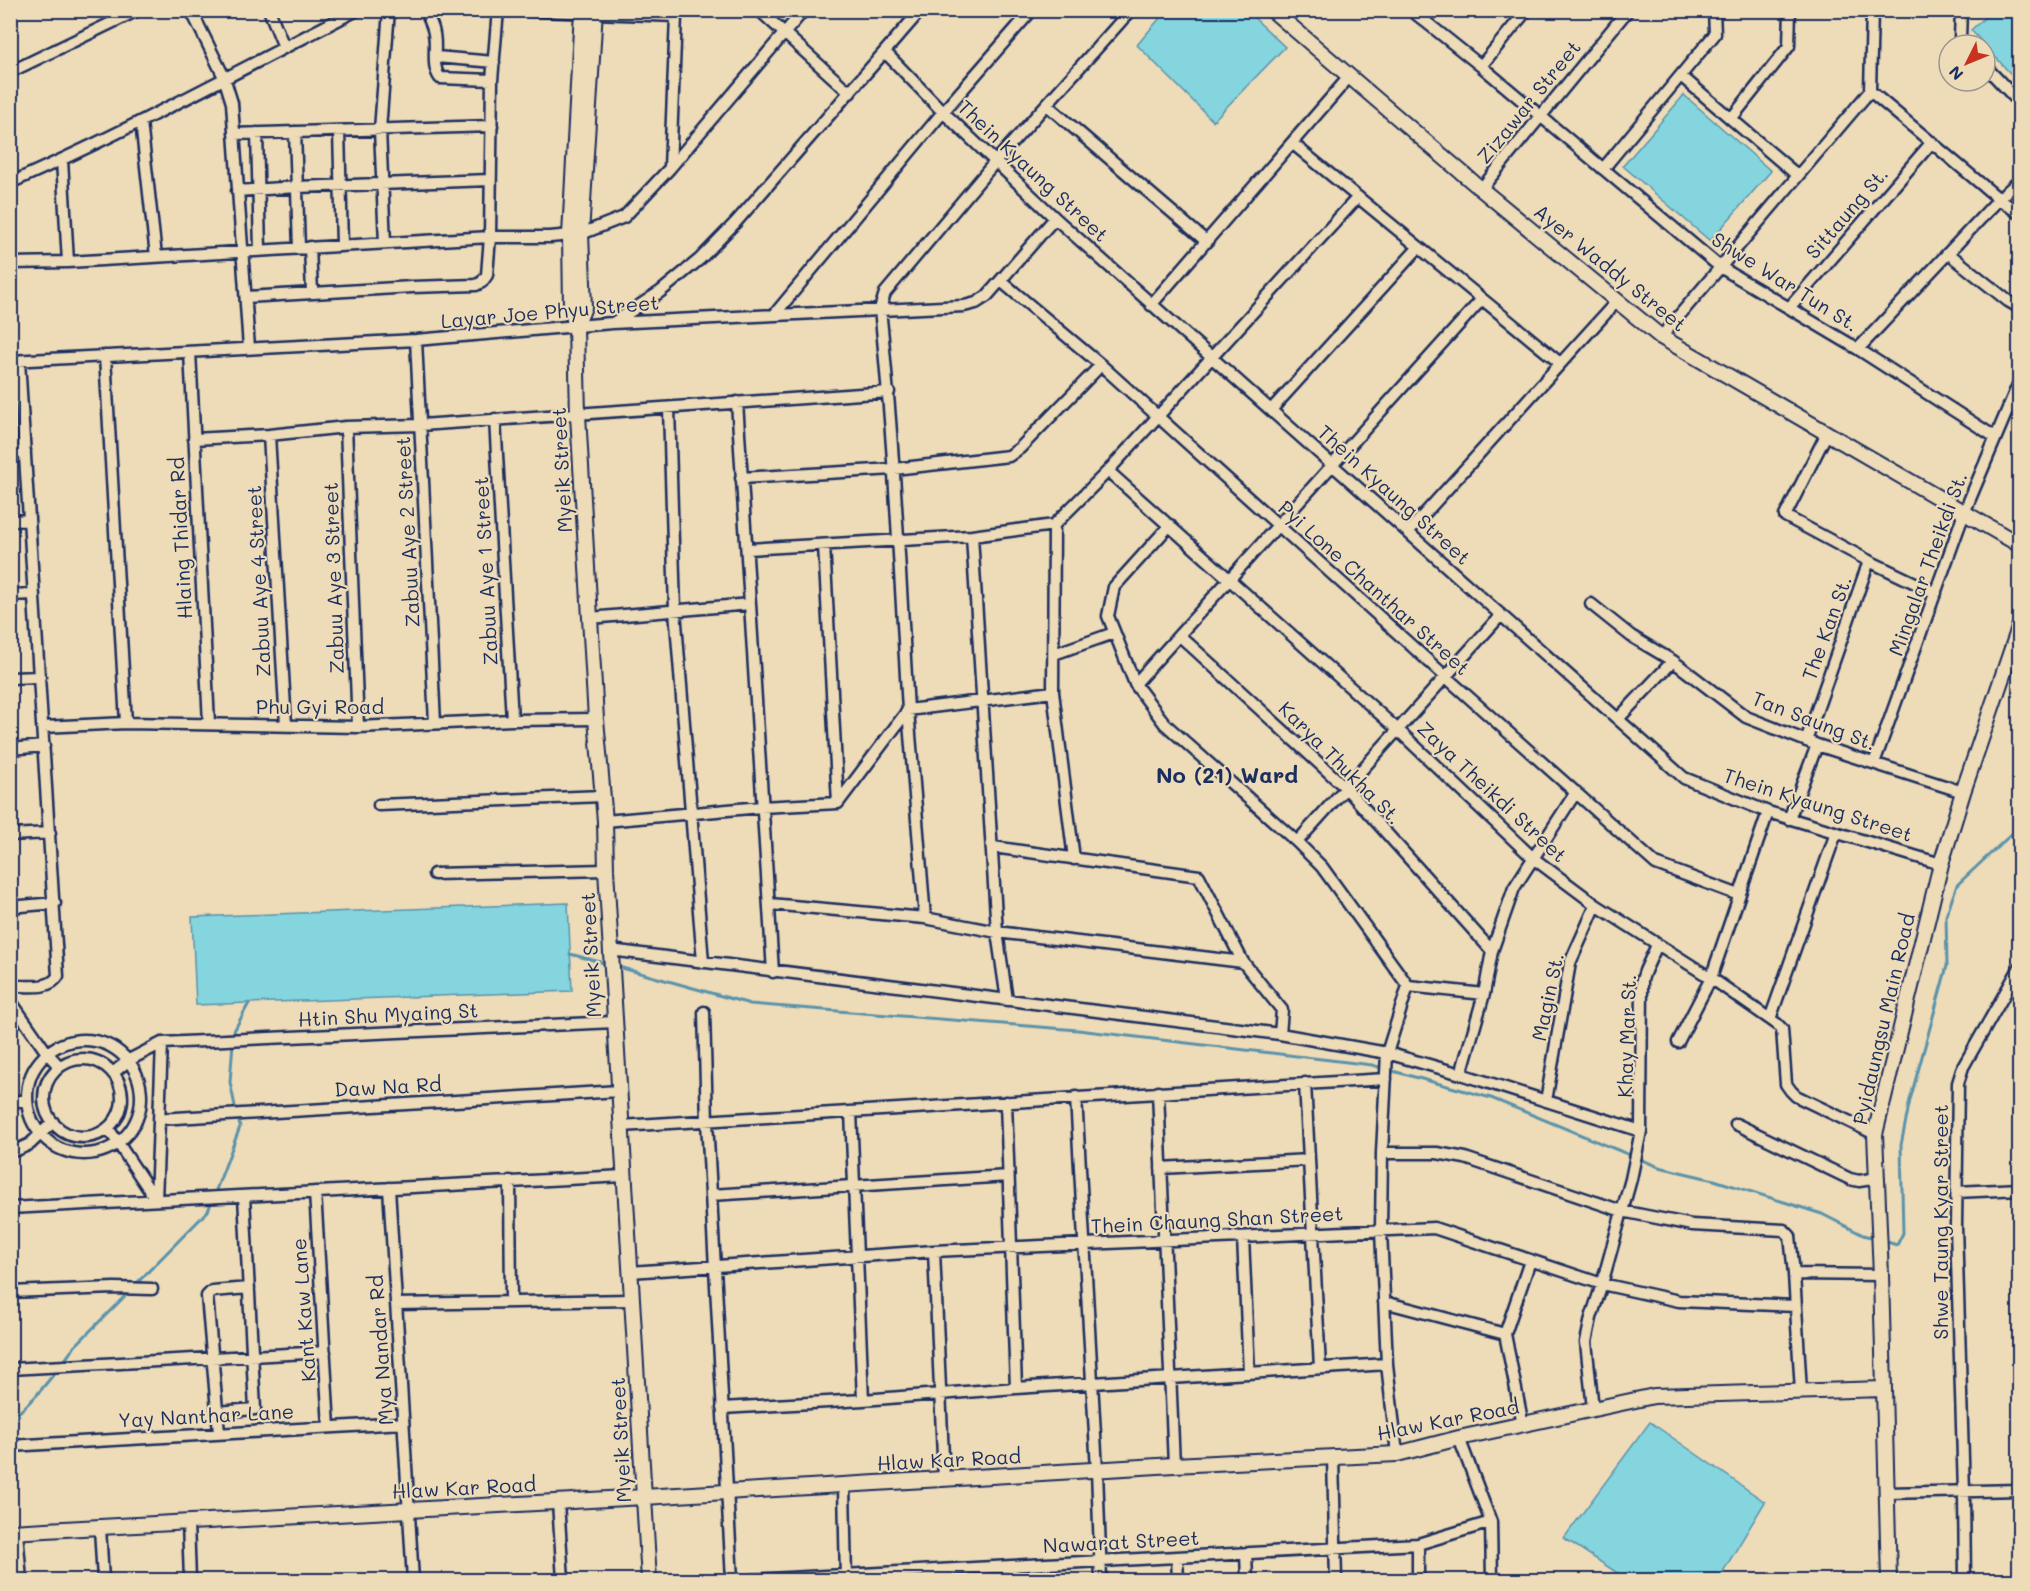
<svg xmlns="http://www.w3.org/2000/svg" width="2030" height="1591" font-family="Mali,sans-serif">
  <rect width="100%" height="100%" fill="#eedbb8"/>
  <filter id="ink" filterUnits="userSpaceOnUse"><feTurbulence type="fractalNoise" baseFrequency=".0167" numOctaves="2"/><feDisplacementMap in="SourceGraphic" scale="12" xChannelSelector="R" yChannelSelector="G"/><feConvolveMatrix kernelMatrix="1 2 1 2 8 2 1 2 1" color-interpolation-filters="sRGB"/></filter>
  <g filter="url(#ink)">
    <path fill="#84d5de" stroke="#5a93ab" stroke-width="1.5" d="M1247,11l38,36 -72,74 -76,-76 29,-34z
      M1992,11h27v72l-48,-53z
      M1684,95l87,76 -61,70 -87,-75z
      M568,903l4,88 -376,14 -4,-88z
      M1650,1422l115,80 -47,78h-90l-64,-42z"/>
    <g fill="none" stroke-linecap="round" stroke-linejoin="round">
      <path stroke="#5a93ab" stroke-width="3" d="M570,954l38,10
        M615,966l135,38 328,26 294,35 10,3
        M234,1037v-6l15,-28
        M233,1043l-3,39 6,29
        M1389,1070l102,28 168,69 55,13 108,34 41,21 11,3
        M1884,1241l13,4 6,-12 -2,-88 9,-45 37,-134 -1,-50 11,-31 63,-59
        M135,1285l73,-74 32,-84 -2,-10
        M62,1364l13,-18 54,-54
        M10,1421l26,-25 22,-27"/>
      <defs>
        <path id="street" d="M191,10l33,67 8,26 17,245
          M269,10l15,37
          M426,10c2,9 7,15 8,24 3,14 -3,32 6,44l52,2
          M512,10l164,6 6,-6
          M759,10l91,83
          M1411,10l70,56 239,201 138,82 137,88
          M1961,10l-1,29 5,6
          M885,52l58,60 112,106 629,560 84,34 173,52
          M436,57l58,5
          M1481,66l46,-56
          M1985,66l35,37
          M10,72l128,-62
          M1681,76l117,100
          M1870,91l129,108 21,15
          M1047,105l160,137
          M1731,119l58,-73 1,-36
          M141,122l15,134
          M339,131l3,114
          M295,132l4,116
          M257,133l3,117
          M234,134l258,-8
          M1292,143l268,220
          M62,160l6,102
          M670,168l6,-152
          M1603,169l112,-135 -1,-24
          M10,183c118,-52 232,-114 347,-173
          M1481,189l147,-179
          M237,191l60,-4 193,-7
          M385,243l-5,-113 9,-120
          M310,247l2,45
          M1948,253l60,48 12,7
          M10,263l58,-1 422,-25h60l31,-3 43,-17 46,-49 134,-158
          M1001,281l100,84 345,312 210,187 83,31
          M246,297l166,-10 64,-2 6,-3 5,-7 3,-38 2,-157 6,-70
          M1151,305l198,-228
          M1789,308l143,-166
          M774,315l169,-203 89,-102
          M613,323l47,-31 40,-33 36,-37 185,-212
          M1661,337l209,-246 2,-81
          M416,340l19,383
          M1858,349l141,-150 21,-19
          M190,352l19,371
          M105,356l21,367
          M10,361l406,-21 196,-17 352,-17 12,-3 11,-7 68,-78
          M669,408l6,202 28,352
          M1271,410l148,-163
          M495,419l17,301
          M346,427l12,300
          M1827,433l-42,83 84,45 67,32
          M269,435l17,290
          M194,439l75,-4 77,-8 75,-2 468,-33
          M10,452l15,-1
          M1108,471l290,259 135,128 63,47 115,73 66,46 5,5 4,55 5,7 5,5 79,38
          M741,478l153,-9 115,-13 11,-8 81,-83
          M10,521l19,-1
          M1054,525l-1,167 21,167
          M1170,525l-56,62 -6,29 27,68 30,40 132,118 25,25 86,119 76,8
          M1409,531l208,-230
          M972,536l25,396 10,68
          M824,545l14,258
          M748,549l224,-13 82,-11 54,-54 250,-274
          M10,595l24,-1
          M750,604l23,368
          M1591,604l40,32 42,25
          M590,618l160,-14 -13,-202
          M1179,635l167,153 146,163
          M1054,654l60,-21
          M10,678l30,-1
          M1135,684l347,-385
          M1618,719l55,-58 73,56 71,28 146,47
          M43,727l83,-4 232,4 154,-7 84,-1
          M1806,741l63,-180
          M10,749l34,-3
          M1874,763l90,-250 56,-133
          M379,805l224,-9
          M1789,819l28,-74
          M605,821l156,-14 77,-4 70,-93c-8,-134 -14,-268 -28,-401l5,-16 110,-131 136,-152
          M10,835l40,-2
          M1297,842l204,-227
          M993,847l206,29 44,86 39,48 -2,24
          M434,874l172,-4
          M770,904l155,14 72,14 246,30
          M10,907l45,-4
          M925,918l-17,-208 145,-18
          M610,950l670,84 107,19 74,21 180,57
          M10,986c16,-1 39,5 48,-10l-39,-615
          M10,1000l37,53 12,13
          M704,1012l3,109 25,459
          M1770,1019l66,-186
          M27 1097a57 57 0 1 1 114 0a57 57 0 1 1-114 0Z
          M1678,1042l33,-64 57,-166
          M44 1098a39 39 0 1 1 78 0a39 39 0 1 1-78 0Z
          M113,1073l16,-13 33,-17 453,-21
          M1461,1074l23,-80 8,-43 22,-63 62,-96
          M1305,1083l15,285
          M1158,1092l16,373
          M1076,1097l21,373 4,110
          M10,1101h17
          M1546,1101l24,-138 26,-58
          M1006,1102l10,286
          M851,1112l12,288
          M159,1119l460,-28
          M1736,1124l114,55 9,2 19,-3
          M621,1126l765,-47
          M108,1128l48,72
          M10,1147l7,3 13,-6 23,-22
          M1382,1153h55l28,5 157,53 70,14 92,5 6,6 4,38 7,118
          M1161,1168l148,-8
          M510,1181l1,121
          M389,1188l24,392
          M315,1192l14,235
          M1956,1192l64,-3
          M711,1195l297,-19
          M156,1200l6,-157
          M10,1208l614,-32
          M1243,1237l6,136
          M934,1251l10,229
          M630,1272l304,-21 500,-23 168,56 77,17 117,5
          M1794,1274l87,1
          M10,1292l104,-4 38,1
          M1384,1302l121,32
          M396,1304l236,-4
          M10,1369l315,-17
          M722,1408l141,-8 153,-12 371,-24
          M1593,1409l-7,-67 5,-24 11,-34 29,-105 10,-48 1,-151 3,-9 12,-26
          M217,1412l38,-3 -11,-213
          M1523,1425l-18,-91 25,-73
          M219,1433l-12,-137 5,-5 37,-3
          M1459,1438l32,84 1,58
          M10,1446l393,-23
          M1397,1454l-10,-90 -6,-133 1,-78 5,-100 21,-67
          M1333,1457l3,123
          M844,1486l2,94
          M1887,1493l133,-3
          M558,1502l5,78
          M188,1522l2,58
          M100,1527l3,53
          M17,1532l4,48
          M1418,1544v36
          M1246,1553l1,27
          M1177,1557l1,23
          M1013,1566v14
          M751,1580l667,-36 73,-22
          M1965,1580l-1,-88 -8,-266 2,-143 5,-16 57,-100"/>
        <path id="secondary" d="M582,10l-12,225 1,72 5,20 2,88 18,304 9,102 1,49 43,710
          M1272,10l209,179 180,148 359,208
          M576,327l8,-20 -3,-73 14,-224
          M10,1532l634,-35 530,-32 223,-11 62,-16 195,-42 229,-7
          M1889,1580l-8,-305 -6,-141 66,-270 22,-72 57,-167"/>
      </defs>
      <use href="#street" stroke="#1b2f5e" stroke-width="15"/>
      <use href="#secondary" stroke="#1b2f5e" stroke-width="18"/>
      <use href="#street" stroke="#eedbb8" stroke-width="10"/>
      <use href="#secondary" stroke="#eedbb8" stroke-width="14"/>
    </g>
  </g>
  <g text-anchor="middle" stroke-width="4.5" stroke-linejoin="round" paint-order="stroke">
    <g font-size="20" fill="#1b2f5e" stroke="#eedbb8">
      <text transform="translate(1529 102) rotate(-51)" y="7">Zizawar Street</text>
      <text transform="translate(1033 171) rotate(43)" y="7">Thein Kyaung Street</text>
      <text transform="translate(1847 213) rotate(-49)" y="7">Sittaung St.</text>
      <text transform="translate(1610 268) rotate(39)" y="7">Ayer Waddy Street</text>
      <text transform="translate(1785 282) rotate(32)" y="7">Shwe War Tun St.</text>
      <text transform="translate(550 312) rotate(-5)" y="7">Layar Joe Phyu Street</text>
      <text transform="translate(562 470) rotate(-93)" y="7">Myeik Street</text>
      <text transform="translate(1394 495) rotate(42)" y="7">Thein Kyaung Street</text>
      <text transform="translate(408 532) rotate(-93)" y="7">Zabuu Aye 2 Street</text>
      <text transform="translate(181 538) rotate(-93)" y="7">Hlaing Thidar Rd</text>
      <text transform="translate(1928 564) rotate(-70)" y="7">Mingalar Theikdi St.</text>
      <text transform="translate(486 571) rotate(-93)" y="7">Zabuu Aye 1 Street</text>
      <text transform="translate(334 578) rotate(-92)" y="7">Zabuu Aye 3 Street</text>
      <text transform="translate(259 581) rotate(-93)" y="7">Zabuu Aye 4 Street</text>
      <text transform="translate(1374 588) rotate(42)" y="7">Pyi Lone Chanthar Street</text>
      <text transform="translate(1827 628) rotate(-70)" y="7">The Kan St.</text>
      <text x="320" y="714">Phu Gyi Road</text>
      <text transform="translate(1814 721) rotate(21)" y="7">Tan Saung St.</text>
      <text transform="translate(1340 763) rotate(45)" y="7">Karya Thukha St.</text>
      <text transform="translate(1492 792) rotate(43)" y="7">Zaya Theikdi Street</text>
      <text transform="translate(1818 805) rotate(18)" y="7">Thein Kyaung Street</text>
      <text transform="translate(591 955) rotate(-93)" y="7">Myeik Street</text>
      <text transform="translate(1548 997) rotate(-78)" y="7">Magin St.</text>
      <text transform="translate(388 1015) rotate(-3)" y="7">Htin Shu Myaing St</text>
      <text transform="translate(1884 1019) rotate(-77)" y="7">Pyidaungsu Main Road</text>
      <text transform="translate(1627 1036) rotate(-88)" y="7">Khay Mar St.</text>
      <text transform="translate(388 1087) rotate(-3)" y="7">Daw Na Rd</text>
      <text transform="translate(1217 1220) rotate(-3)" y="7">Thein Chaung Shan Street</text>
      <text transform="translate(1941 1222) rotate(-90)" y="7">Shwe Taung Kyar Street</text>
      <text transform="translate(304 1310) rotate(-94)" y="7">Kant Kaw Lane</text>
      <text transform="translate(381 1350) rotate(-94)" y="7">Mya Nandar Rd</text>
      <text transform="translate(206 1416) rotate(-3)" y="7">Yay Nanthar Lane</text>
      <text transform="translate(1448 1420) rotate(-11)" y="7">Hlaw Kar Road</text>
      <text transform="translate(621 1440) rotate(-93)" y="7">Myeik Street</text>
      <text transform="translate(949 1460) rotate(-3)" y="7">Hlaw Kar Road</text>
      <text transform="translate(464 1488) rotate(-3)" y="7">Hlaw Kar Road</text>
      <text transform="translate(1121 1542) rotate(-3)" y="7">Nawarat Street</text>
    </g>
    <g font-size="22" font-weight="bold" fill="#1b2f5e" stroke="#eedbb8">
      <text x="1227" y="783">No (21) Ward</text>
    </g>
  </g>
  <rect width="2030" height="1591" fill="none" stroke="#eedbb8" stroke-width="36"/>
  <rect x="18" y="18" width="1994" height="1555" fill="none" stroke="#1b2f5e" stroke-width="2" filter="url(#ink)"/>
  <g transform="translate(1967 63) rotate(227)"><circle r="28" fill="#eedbb8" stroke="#9a9694" stroke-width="1.5"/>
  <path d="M0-4.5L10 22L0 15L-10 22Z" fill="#c8321e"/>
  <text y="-9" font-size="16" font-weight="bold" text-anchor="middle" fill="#1b2f5e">N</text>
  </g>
</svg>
